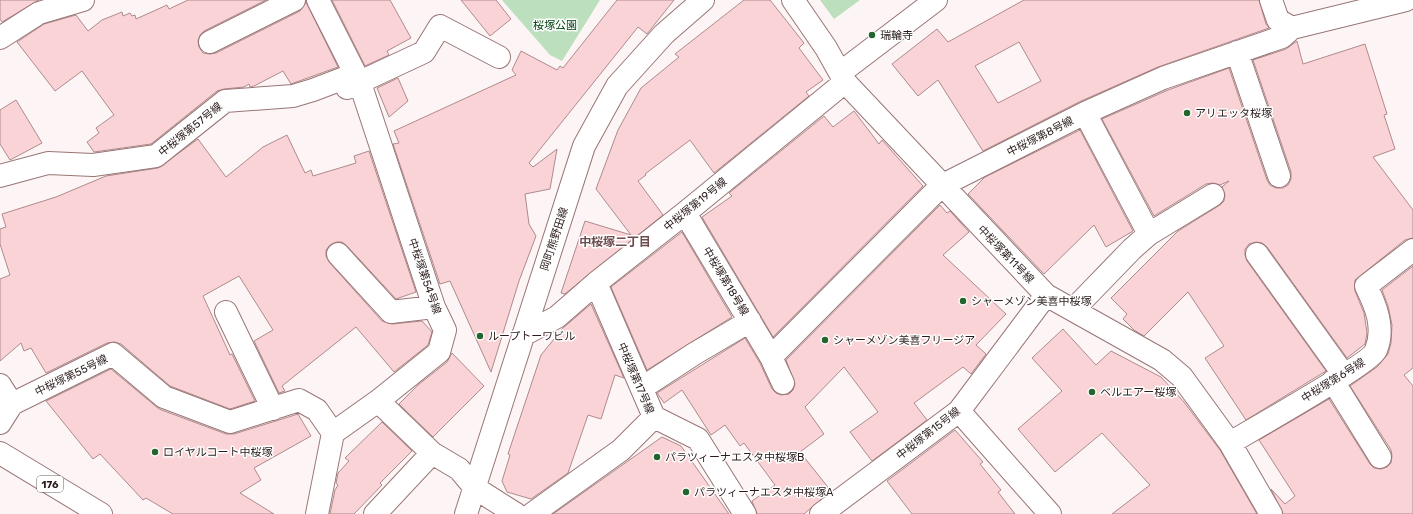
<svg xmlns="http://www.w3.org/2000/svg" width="1413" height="514" font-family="Rubik,'Noto Sans JP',sans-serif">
  <rect width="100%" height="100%" fill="#fdf5f5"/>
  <path fill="#bcdfbe" d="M502,0h98l-38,61 -12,-6z
    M820,0h40l-26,19z"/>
  <path fill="#f9d3d5" stroke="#af8a8c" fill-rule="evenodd" d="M0,0h39l-37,22 -2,-3z
    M188,0h78l-62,31 -4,4 -2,6 1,6 4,6 7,1 6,-1 84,-42 6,-9 32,65 -47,17 -8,-13 -29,15 -4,1 -1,-3 -5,3 -20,2 -7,2 -66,53 -57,8 -7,-10 12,-9 -3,-5 18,-13 -32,-44 -27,20 -38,-49 27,-18 32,-9 12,16 14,-11 20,-8 1,4 7,-3 2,3 3,-1 1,4 31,-14 2,4z
    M332,0h58l21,38 -24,13 2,4 -24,11z
    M461,0h35l15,19 -21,17z
    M617,0h57l-27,34 -9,-7 -109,136 4,4 24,-18 -7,40 -25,5 4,30 7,12 -17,45 -28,91 -41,-91 -10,3 -47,-140 6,-1 -5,-12 122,-56 -4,-5 9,-19 36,19 3,-4 3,2z
    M744,0h26l34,43 -5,5 24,32 -17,12 3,4 -95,77 -24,-33 -45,34 1,1 -8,6 25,34 -98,79 -4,-1 24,-72 46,14 -35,-46 22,-59 23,-42 38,-31 -4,-3z
    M1024,0h235l7,24 3,4 -111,39 -79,35 -96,49 -45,-71 -20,16 -26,-32 45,-35 11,13zM1019,42l22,39 -43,22 -23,-37z
    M1297,41l6,23 62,-20 22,70 -3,1 11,34 -22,8 40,53v28l-8,2 -50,40v11l9,22 3,20 -2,11 -18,14 -80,-111 -5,-4 -6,-1 -7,2 -4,5v6l2,6 79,110 -80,49 -41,-62 19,-12 -36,-54 -44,44 -10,-6 -11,-11 4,-5 -16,-16 67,-67 42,-26 4,-4 1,-6 -3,-8 7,-6 -9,4 -7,-2 -7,1 -52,32 -52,-97 66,-29 61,-22 38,112 3,5 6,3h7l5,-3 3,-6v-7l-38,-112 33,-11z
    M398,78l10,23 -19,16 -12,-29z
    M16,100l26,43 -32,17 -10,-16v-34z
    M854,111l25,33 3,-4 41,46 -150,151 -71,-120 30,-21 -3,-3 95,-77 9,11z
    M1080,130l53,101 -27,16 -12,-22 -50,49 -76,-80 17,-17z
    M287,135l18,38 6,-3 2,6 43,-13 -2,-7 15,-5 47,141 -20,7 -49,-53 -5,-4h-6l-6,3 -4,5v6l3,6 53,59 10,3 30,-3 10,11 -4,13 -34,27 -38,-45 -74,59 3,5 -6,2 -25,-52 19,-11 -34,-54 -36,20 27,59 2,-1 23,47 -25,8 -60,-23 -49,-42 -6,-2 -8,1 -61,30 -15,-25 -7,3 -3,-8 -21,18v-82l10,-4 -10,-31v-15l6,-2 -4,-13 54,-17 50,-21 52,-8 40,-29 28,38 37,-30z
    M940,205l7,8 3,-2 19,21 -26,23 63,59 -30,31 10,9 -15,20 -8,-7 -49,36 13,17 -55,41 -22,-29 28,-20 -34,-45 -39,40 19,27 -24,18 31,39 -27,23h-47l-5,-13 23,-16 -31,-42 -4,3 -15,-21 -14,10 -29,-45 -18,13 -7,-10 88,-55 15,25 12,26 4,4 5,2 8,-1 4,-4 2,-6 -9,-24z
    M682,232l50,85 -85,53 -36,-83z
    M1413,266v102l-9,7 9,11v128h-130l-12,-25 14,15 10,-8 -36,-56 70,-41 41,65 4,4 7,1 6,-2 4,-4 1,-7 -1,-6 -41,-64 27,-19 11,-13 3,-11 1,-18 -4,-19 -6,-16z
    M591,304l33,74 -9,-3 -14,44 -13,-4 -20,58 -37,26 -24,-7 -5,-11 8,-26 -2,-1 33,-99 22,-27z
    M1063,329l33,36 15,-14 50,26 23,25 36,48 37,64h-145l38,-29 -48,-52 -47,39 -37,-43 44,-38 -30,-33z
    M452,353l32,33 -51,51 -34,-33 19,-19 29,-23z
    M111,369l48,40 67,25h8l64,-20 13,22 -57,32 7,12 -21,13 34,21h-101l-27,-16 -3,2 -43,-46 -7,5 -47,-58z
    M382,422l30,29 -32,32 2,2 -28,29h-24l5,-24 3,-5 -2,-2 2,-10 11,-12 -4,-3z
    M955,430l28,32 -3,2 21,26 -3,2 17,22h-103l-25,-33z
    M662,437l19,9 48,68h-176z"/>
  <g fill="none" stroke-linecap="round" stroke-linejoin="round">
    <defs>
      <path id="minor" d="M793,0l33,48 19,34 201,213 116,65 20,17 48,66 41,71
        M1271,0l7,20 14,8
        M0,38l39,-25 44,-13
        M210,42l84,-42
        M1237,52l42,124
        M840,73l96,-73
        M347,88l77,-36 16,-26 59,31
        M1085,113l64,121
        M0,176l48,-13 45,2 63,-9 69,-55 68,-5 20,-6 42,-16
        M685,213l86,144 170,-171 144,-73 78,-35 119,-41 10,-9 114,-28
        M338,254l53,58 43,-5
        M1257,254l87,121
        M1073,310l59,-61 17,-15 64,-39
        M226,312l47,97
        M523,335l34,-18 39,-34 89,-70 160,-131
        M771,357l12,26
        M1333,381l47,76
        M0,385l12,19 -12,19
        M642,388l52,-34 56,-33
        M378,401l54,52
        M12,404l101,-50 51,43 66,25 69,-22 18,10 16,23
        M959,411l91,103
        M654,417l44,22 47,75
        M1230,443c20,-12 141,-80 146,-93 9,-22 0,-44 -10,-64l47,-36
        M317,514l16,-81 45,-32 61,-49 6,-22 -11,-23 -74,-224 -42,-83
        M375,514l57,-61 27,16 16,19 41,26
        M466,514l118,-368 33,-60 47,-52 39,-34
        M532,514l89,-64 33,-33 -58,-134
        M821,514l138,-103 87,-116"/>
      <path id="highway" d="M0,453l101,61"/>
    </defs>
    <use href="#minor" stroke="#997576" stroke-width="24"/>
    <use href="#highway" stroke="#997576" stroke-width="24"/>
    <use href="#minor" stroke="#fff" stroke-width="22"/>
    <use href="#highway" stroke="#fff" stroke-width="22"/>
  </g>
  <g fill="#24652e" stroke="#fff" stroke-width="1.5">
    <circle cx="872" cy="35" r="4"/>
    <circle cx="1187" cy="113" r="4"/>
    <circle cx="963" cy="301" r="4"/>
    <circle cx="480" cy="336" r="4"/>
    <circle cx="825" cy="340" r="4"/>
    <circle cx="1092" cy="392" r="4"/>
    <circle cx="155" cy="452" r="4"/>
    <circle cx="657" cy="457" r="4"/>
    <circle cx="686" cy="492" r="4"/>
  </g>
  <g text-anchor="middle" stroke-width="3" stroke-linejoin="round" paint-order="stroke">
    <rect fill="#fff" stroke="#6b6161" stroke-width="1" x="37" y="476" width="26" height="16" rx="3"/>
    <g font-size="10" font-weight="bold" fill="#2b1d1d">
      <text x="50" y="488">176</text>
    </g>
    <g font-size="11" fill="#004311" stroke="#fff">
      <text x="555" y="29">桜塚公園</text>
    </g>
    <g font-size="11" fill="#2b1d1d" stroke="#fff" text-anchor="start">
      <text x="880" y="39">瑞輪寺</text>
      <text x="1195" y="117">アリエッタ桜塚</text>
      <text x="971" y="305">シャーメゾン美喜中桜塚</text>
      <text x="488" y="340">ループトーワビル</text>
      <text x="833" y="344">シャーメゾン美喜フリージア</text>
      <text x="1100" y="396">ベルエアー桜塚</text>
      <text x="163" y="456">ロイヤルコート中桜塚</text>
      <text x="665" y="461">パラツィーナエスタ中桜塚B</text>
      <text x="694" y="496">パラツィーナエスタ中桜塚A</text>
    </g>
    <g font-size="11" fill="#2b1d1d" stroke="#fff">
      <text transform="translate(190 129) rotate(-39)" y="4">中桜塚第57号線</text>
      <text transform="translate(1040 136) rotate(-27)" y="4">中桜塚第8号線</text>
      <text transform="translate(695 204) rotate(-39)" y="4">中桜塚第19号線</text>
      <text transform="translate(554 239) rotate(-72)" y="4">岡町熊野田線</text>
      <text transform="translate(1006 254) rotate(46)" y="4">中桜塚第11号線</text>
      <text transform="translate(425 276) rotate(71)" y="4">中桜塚第54号線</text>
      <text transform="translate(726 281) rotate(59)" y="4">中桜塚第18号線</text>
      <text transform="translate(71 375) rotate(-26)" y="4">中桜塚第55号線</text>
      <text transform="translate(636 378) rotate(67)" y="4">中桜塚第17号線</text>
      <text transform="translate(1333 380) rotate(-32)" y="4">中桜塚第6号線</text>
      <text transform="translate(928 433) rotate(-38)" y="4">中桜塚第15号線</text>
    </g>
    <g font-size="12" font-weight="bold" fill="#6d4c4e" stroke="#fff">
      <text x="615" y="246">中桜塚二丁目</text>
    </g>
  </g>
</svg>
